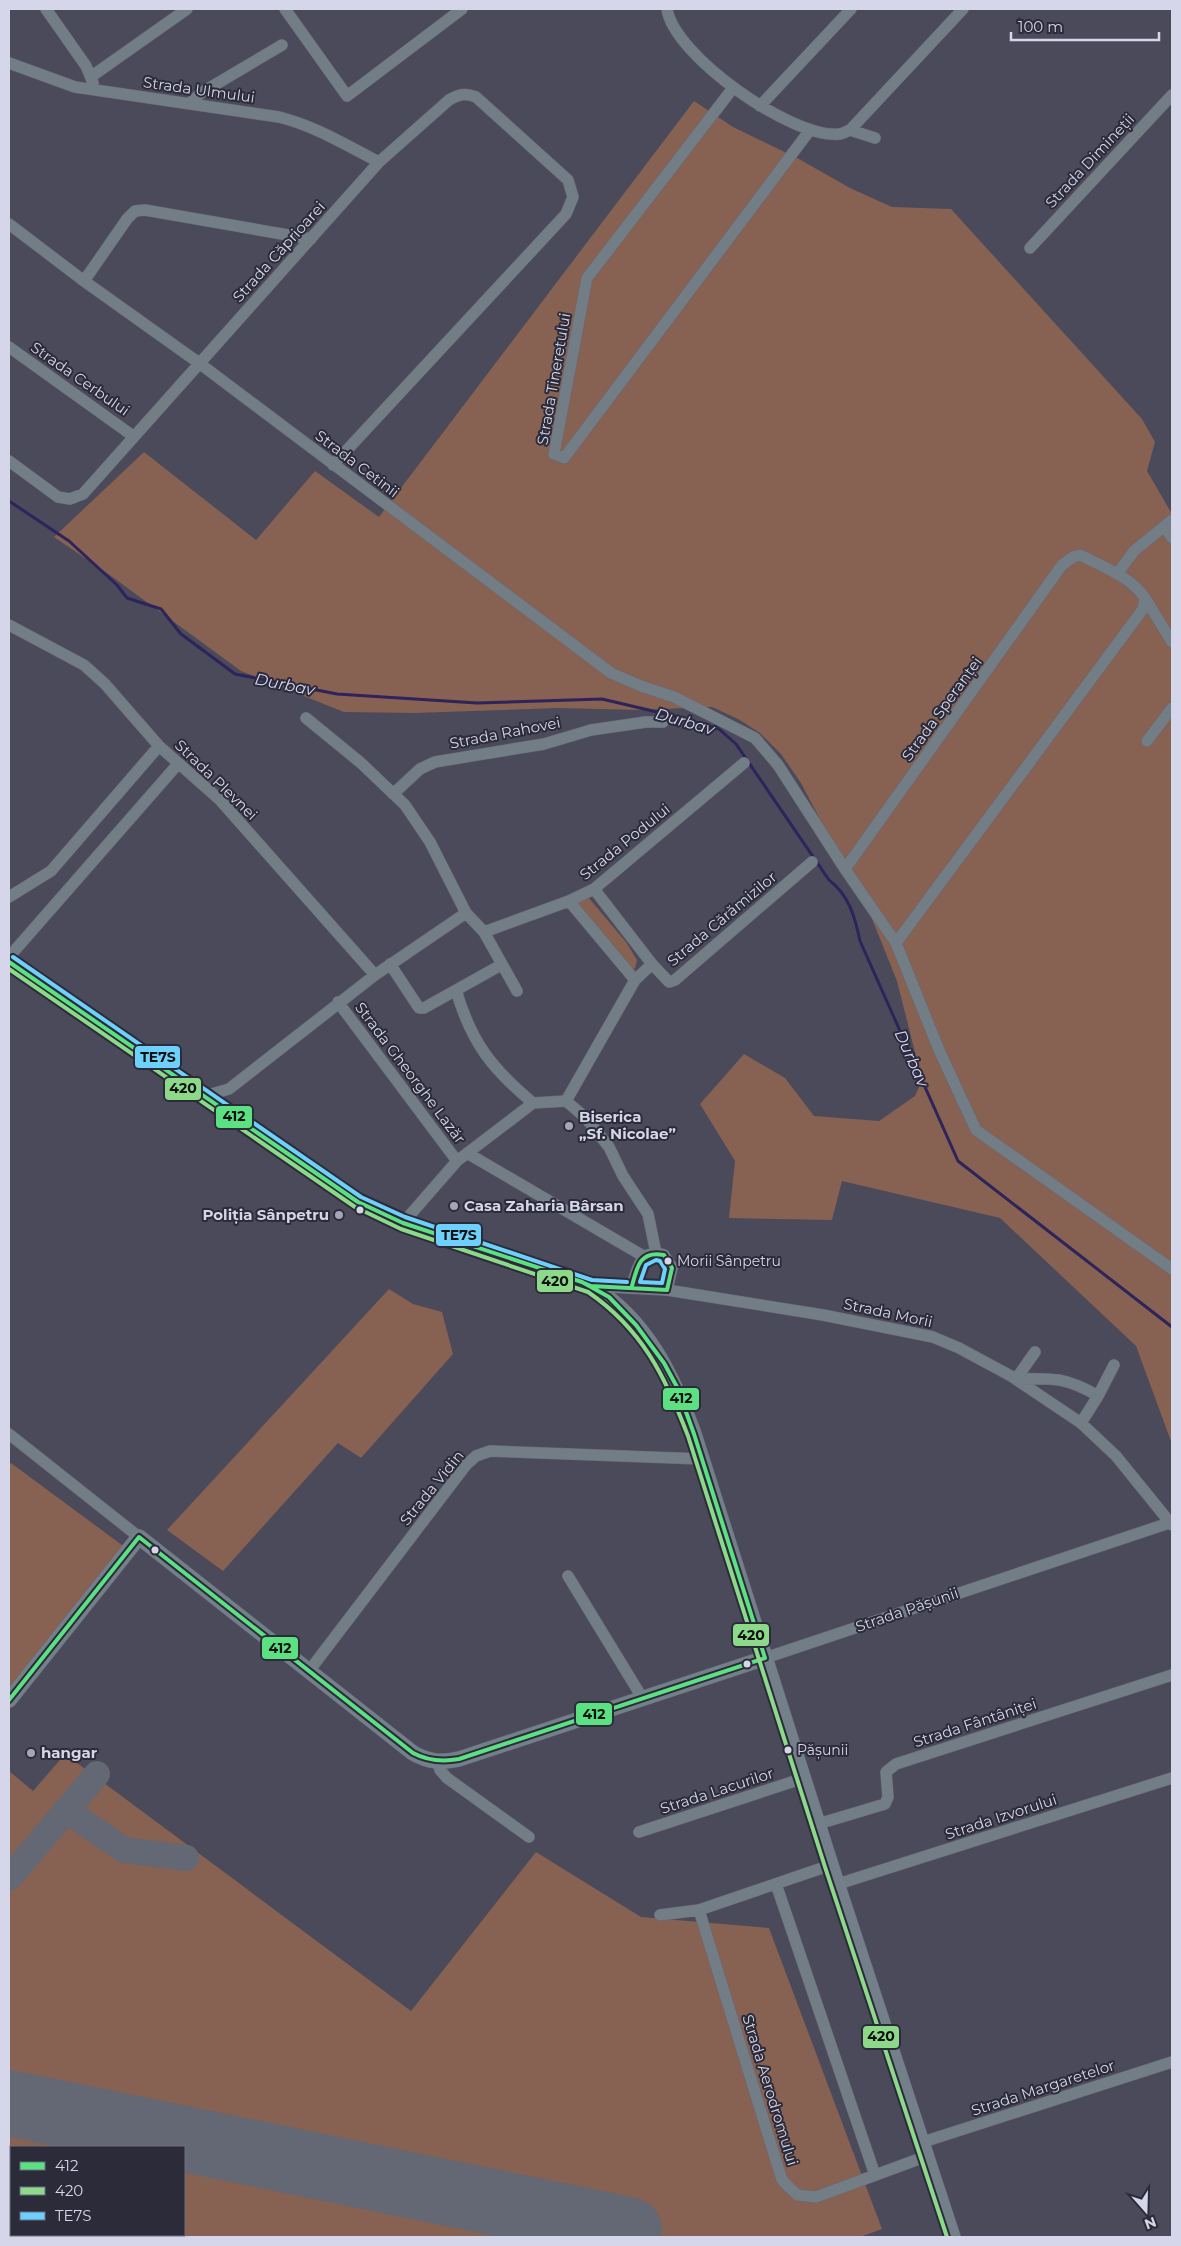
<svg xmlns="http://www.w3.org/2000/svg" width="1181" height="2246" font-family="Montserrat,sans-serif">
  <rect width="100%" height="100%" fill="#4a4a5b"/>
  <path fill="#876151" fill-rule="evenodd" d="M694,101l39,26 66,32 51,29 42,19 59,2 191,210 13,23 -8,29 25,43v930l-36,-98 -136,-128 -158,-37 -10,39 -103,-2 6,-57 -35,-57 44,-50 41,24 29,38 65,5 36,-25 7,-16 -25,-99 -25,-62 -71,-136 -20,-29 -21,-21 -22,-14 -26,-12 -72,3 -82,-2 -144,5 -70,-1 -103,-41 -134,-98 -53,-36 90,-85 112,88 59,-69 64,46z
    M588,897l38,45 11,18 -2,9 -8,-3 -51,-58 4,-10z
    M389,1289l24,15 29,8 11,42 -92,104 -23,-15 -115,128 -56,-41z
    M11,1463l115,85 -117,145v-228z
    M65,1754l346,257 125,-159 105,65 128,11 113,301 -22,8h-851v-466l24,20zM11,2147h173v88h-173z"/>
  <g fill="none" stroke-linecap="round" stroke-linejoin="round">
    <path stroke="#2d245b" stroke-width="3" d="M9,501l60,40 48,44 10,13 34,11 20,25 54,40 102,20 140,9 125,-4 72,17 45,13 17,15 93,136c20,15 26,37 31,61l98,220 214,166"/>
    <path stroke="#646874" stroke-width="26" d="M66,1810l58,40 62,8
      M9,1878l88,-104"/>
    <path stroke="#646874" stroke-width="66" d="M9,2103l620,127"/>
    <defs>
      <path id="street" d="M46,9l40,57 7,17
        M285,9l62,87 115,-87
        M667,9c7,47 126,130 172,125 4,0 8,-3 11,-4l25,8
        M9,63l66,24 204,30c36,9 67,28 100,45
        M92,76l95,-67
        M733,88l-146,190 -33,176 10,4 246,-328
        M189,104l12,-11 81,-48
        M760,106l91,-97
        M850,130l113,-121
        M9,224l75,57 115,82 412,310 30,13 33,11 81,41 23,27 67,104 51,74 43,107 37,80 196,139
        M1030,248l142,-153
        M84,281l43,-62 8,-8 10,-1 166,29
        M9,347l124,89
        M9,461l49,36 12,2 13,-5 296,-332 70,-62c10,-6 16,-7 27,-3l92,83 5,17 -7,17 -233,251
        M1165,527l7,11
        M1117,574l17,-23 38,-31
        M1145,598l27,44
        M9,625l75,40 21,19 54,62 61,54 155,175
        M306,718l55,45 44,42 25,37 36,71 18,19 33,59
        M1147,741l25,-33
        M393,794l27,-25 15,-7 109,-18 47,-14 55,-8h17
        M845,869l217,-304 11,-8 7,-2c22,11 51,22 65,43l-2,11 -247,334
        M594,889l58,75 17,18 6,-2 137,-118
        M9,897l42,-26 108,-125
        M569,901l66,79
        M484,932l85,-31 25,-12 150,-126
        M9,957l169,-193
        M390,964l29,44h5l77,-43
        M456,990c15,52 36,79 77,113
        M338,1002l119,159
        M205,1096l24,-7 146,-114 91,-62
        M566,1101l69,-121 17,-16
        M467,1153l178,104
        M403,1223l54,-62 76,-58 33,-2 20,17 23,29 14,29 25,38 8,39
        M591,1286l76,4 156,25 110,22 26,11 52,28 70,47 35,33 56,69
        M632,1286c5,-17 9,-39 32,-31l8,13 -5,22
        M1016,1379c36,-1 50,-2 82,17
        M1016,1379l19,-27
        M1081,1423l17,-27 16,-31
        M9,1434l130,103
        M568,1576l75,123
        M765,1658l407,-136
        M309,1671l157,-206 10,-9 14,-5 212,8
        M438,1763l2,7 7,8 82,59
        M818,1824l67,-20 3,-7 -2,-25 10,-8 276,-89
        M639,1832l165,-54
        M776,1884l99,291
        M838,1884l334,-106
        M699,1910l83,270 15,15 19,2 111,-41
        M660,1915l39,-5 132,-45
        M923,2142l249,-80"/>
      <path id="secondary" d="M9,962l349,240 45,21 188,63c55,33 82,90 103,148l137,431 122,372
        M9,1700l130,-163 274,216c16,9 28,10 46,6l306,-101"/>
    </defs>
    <use href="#street" stroke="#686876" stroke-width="12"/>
    <use href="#secondary" stroke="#686876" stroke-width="16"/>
    <use href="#street" stroke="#737d85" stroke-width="11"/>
    <use href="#secondary" stroke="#748089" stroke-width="15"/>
    <defs>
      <path id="bus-1" d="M9,962l349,240 45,21 179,59 27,15 27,28 28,38 13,24 17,47 71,224
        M584,1283l7,3 76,4 5,-22 -8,-13c-24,-5 -27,12 -32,31
        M139,1537l274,216c15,8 29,9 46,6l306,-101
        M9,1700l130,-163"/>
      <path id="bus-2" d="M9,969l346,238 46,22 187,63c54,37 77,84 100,144l137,431 122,370"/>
      <path id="bus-3" d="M13,957l348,240 44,20 187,63 35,2
        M656,1260l4,1 5,8 -3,14 -22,-1 6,-17z"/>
    </defs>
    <use href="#bus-1" stroke="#2b2b3a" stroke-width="8"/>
    <use href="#bus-2" stroke="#2b2b3a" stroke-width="8"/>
    <use href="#bus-3" stroke="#2b2b3a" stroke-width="8"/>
    <use href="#bus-1" stroke="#5be082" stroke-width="4"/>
    <use href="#bus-2" stroke="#8cd989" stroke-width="4"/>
    <use href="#bus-3" stroke="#6dd1fc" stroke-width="4"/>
  </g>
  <g fill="#a5a5b8" stroke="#2b2b3a" stroke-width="2">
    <circle cx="569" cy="1126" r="5"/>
    <circle cx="454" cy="1206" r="5"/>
    <circle cx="339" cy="1215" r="5"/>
    <circle cx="31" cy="1753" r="5"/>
  </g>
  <g fill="#d6d6ea" stroke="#2b2b3a" stroke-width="2">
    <circle cx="360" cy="1210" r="4.5"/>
    <circle cx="668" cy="1261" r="4.5"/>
    <circle cx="155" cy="1550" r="4.5"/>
    <circle cx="747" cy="1664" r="4.5"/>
    <circle cx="788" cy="1750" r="4.5"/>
  </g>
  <g text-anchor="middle" stroke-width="4" stroke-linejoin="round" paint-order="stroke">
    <g font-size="14" fill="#d6d6ea" stroke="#2b2b3a" text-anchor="start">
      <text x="677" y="1266">Morii Sânpetru</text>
      <text x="797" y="1755">Pășunii</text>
    </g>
    <g font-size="15" fill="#d6d6ea" stroke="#2b2b3a">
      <text transform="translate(199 90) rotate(8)" y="5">Strada Ulmului</text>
      <text transform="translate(1090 161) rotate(-47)" y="5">Strada Dimineții</text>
      <text transform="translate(279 252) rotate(-48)" y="5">Strada Căprioarei</text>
      <text transform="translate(80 379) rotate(35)" y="5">Strada Cerbului</text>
      <text transform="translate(554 379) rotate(-80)" y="5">Strada Tineretului</text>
      <text transform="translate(357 464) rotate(37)" y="5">Strada Cetinii</text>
      <text transform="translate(942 709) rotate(-54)" y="5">Strada Speranței</text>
      <text transform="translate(505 733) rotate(-11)" y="5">Strada Rahovei</text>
      <text transform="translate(216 780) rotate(44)" y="5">Strada Plevnei</text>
      <text transform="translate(625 842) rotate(-39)" y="5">Strada Podului</text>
      <text transform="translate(722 919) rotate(-40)" y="5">Strada Cărămizilor</text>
      <text transform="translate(410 1073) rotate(53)" y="5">Strada Gheorghe Lazăr</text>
      <text transform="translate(888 1313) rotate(12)" y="5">Strada Morii</text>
      <text transform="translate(432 1488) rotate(-51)" y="5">Strada Vidin</text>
      <text transform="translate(907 1610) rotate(-19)" y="5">Strada Pășunii</text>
      <text transform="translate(975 1723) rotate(-18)" y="5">Strada Fântâniței</text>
      <text transform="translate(717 1791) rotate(-18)" y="5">Strada Lacurilor</text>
      <text transform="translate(1001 1817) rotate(-18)" y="5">Strada Izvorului</text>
      <text transform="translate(1043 2088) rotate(-18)" y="5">Strada Margaretelor</text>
      <text transform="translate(770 2090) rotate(73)" y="5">Strada Aerodromului</text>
    </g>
    <g font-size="15" font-weight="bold" fill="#d6d6ea" stroke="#2b2b3a" text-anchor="start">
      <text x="579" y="1122">Biserica<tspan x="579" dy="17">„Sf. Nicolae”</tspan></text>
      <text x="464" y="1211">Casa Zaharia Bârsan</text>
      <text x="329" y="1220" text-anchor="end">Poliția Sânpetru</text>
      <text x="41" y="1758">hangar</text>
    </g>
    <g font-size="16" font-style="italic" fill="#d9d8fe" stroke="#2b2b3a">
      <text transform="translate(285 684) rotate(11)" y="6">Durbav</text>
      <text transform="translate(685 721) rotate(16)" y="6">Durbav</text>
      <text transform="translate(912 1058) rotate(66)" y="6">Durbav</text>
    </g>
  </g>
  <g stroke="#2b2b3a" stroke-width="2">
    <rect x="134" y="1045" width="47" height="24" rx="5" fill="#6dd1fc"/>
    <rect x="164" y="1077" width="38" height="24" rx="5" fill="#8cd989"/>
    <rect x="215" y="1105" width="38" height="24" rx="5" fill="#5be082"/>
    <rect x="435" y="1223" width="47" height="24" rx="5" fill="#6dd1fc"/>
    <rect x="536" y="1269" width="38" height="24" rx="5" fill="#8cd989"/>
    <rect x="662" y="1387" width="38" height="24" rx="5" fill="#5be082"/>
    <rect x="732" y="1623" width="38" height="24" rx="5" fill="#8cd989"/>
    <rect x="261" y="1636" width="38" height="24" rx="5" fill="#5be082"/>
    <rect x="575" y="1702" width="38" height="24" rx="5" fill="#5be082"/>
    <rect x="862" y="2025" width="38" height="24" rx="5" fill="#8cd989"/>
  </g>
  <g font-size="14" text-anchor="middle" font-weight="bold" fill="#111">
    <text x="158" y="1062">TE7S</text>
    <text x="183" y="1093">420</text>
    <text x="234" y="1121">412</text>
    <text x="459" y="1240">TE7S</text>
    <text x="555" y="1286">420</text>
    <text x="681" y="1403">412</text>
    <text x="751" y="1640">420</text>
    <text x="280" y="1653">412</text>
    <text x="594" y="1719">412</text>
    <text x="881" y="2041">420</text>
  </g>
  <rect width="1181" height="2246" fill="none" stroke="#d6d6ea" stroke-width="20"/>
  <rect x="10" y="2146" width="175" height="90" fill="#2b2b3a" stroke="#6f6f80"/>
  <rect x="20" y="2162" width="25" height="8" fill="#5be082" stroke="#6f6f80"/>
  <text x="55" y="2171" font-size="15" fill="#d6d6ea">412</text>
  <rect x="20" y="2187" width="25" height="8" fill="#8cd989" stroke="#6f6f80"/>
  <text x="55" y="2196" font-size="15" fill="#d6d6ea">420</text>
  <rect x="20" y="2212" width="25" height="8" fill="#6dd1fc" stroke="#6f6f80"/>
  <text x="55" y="2221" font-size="15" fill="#d6d6ea">TE7S</text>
  <g transform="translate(1146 2211) rotate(160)" stroke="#2b2b3a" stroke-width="4" paint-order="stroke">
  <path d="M0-4L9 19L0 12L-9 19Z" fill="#d6d6ea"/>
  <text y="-8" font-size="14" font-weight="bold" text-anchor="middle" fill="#d6d6ea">N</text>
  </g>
  <path d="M1011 32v8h148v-8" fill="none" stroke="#d6d6ea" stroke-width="2.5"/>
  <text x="1018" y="32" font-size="15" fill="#d6d6ea" stroke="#2b2b3a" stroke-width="4" paint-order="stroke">100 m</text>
</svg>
